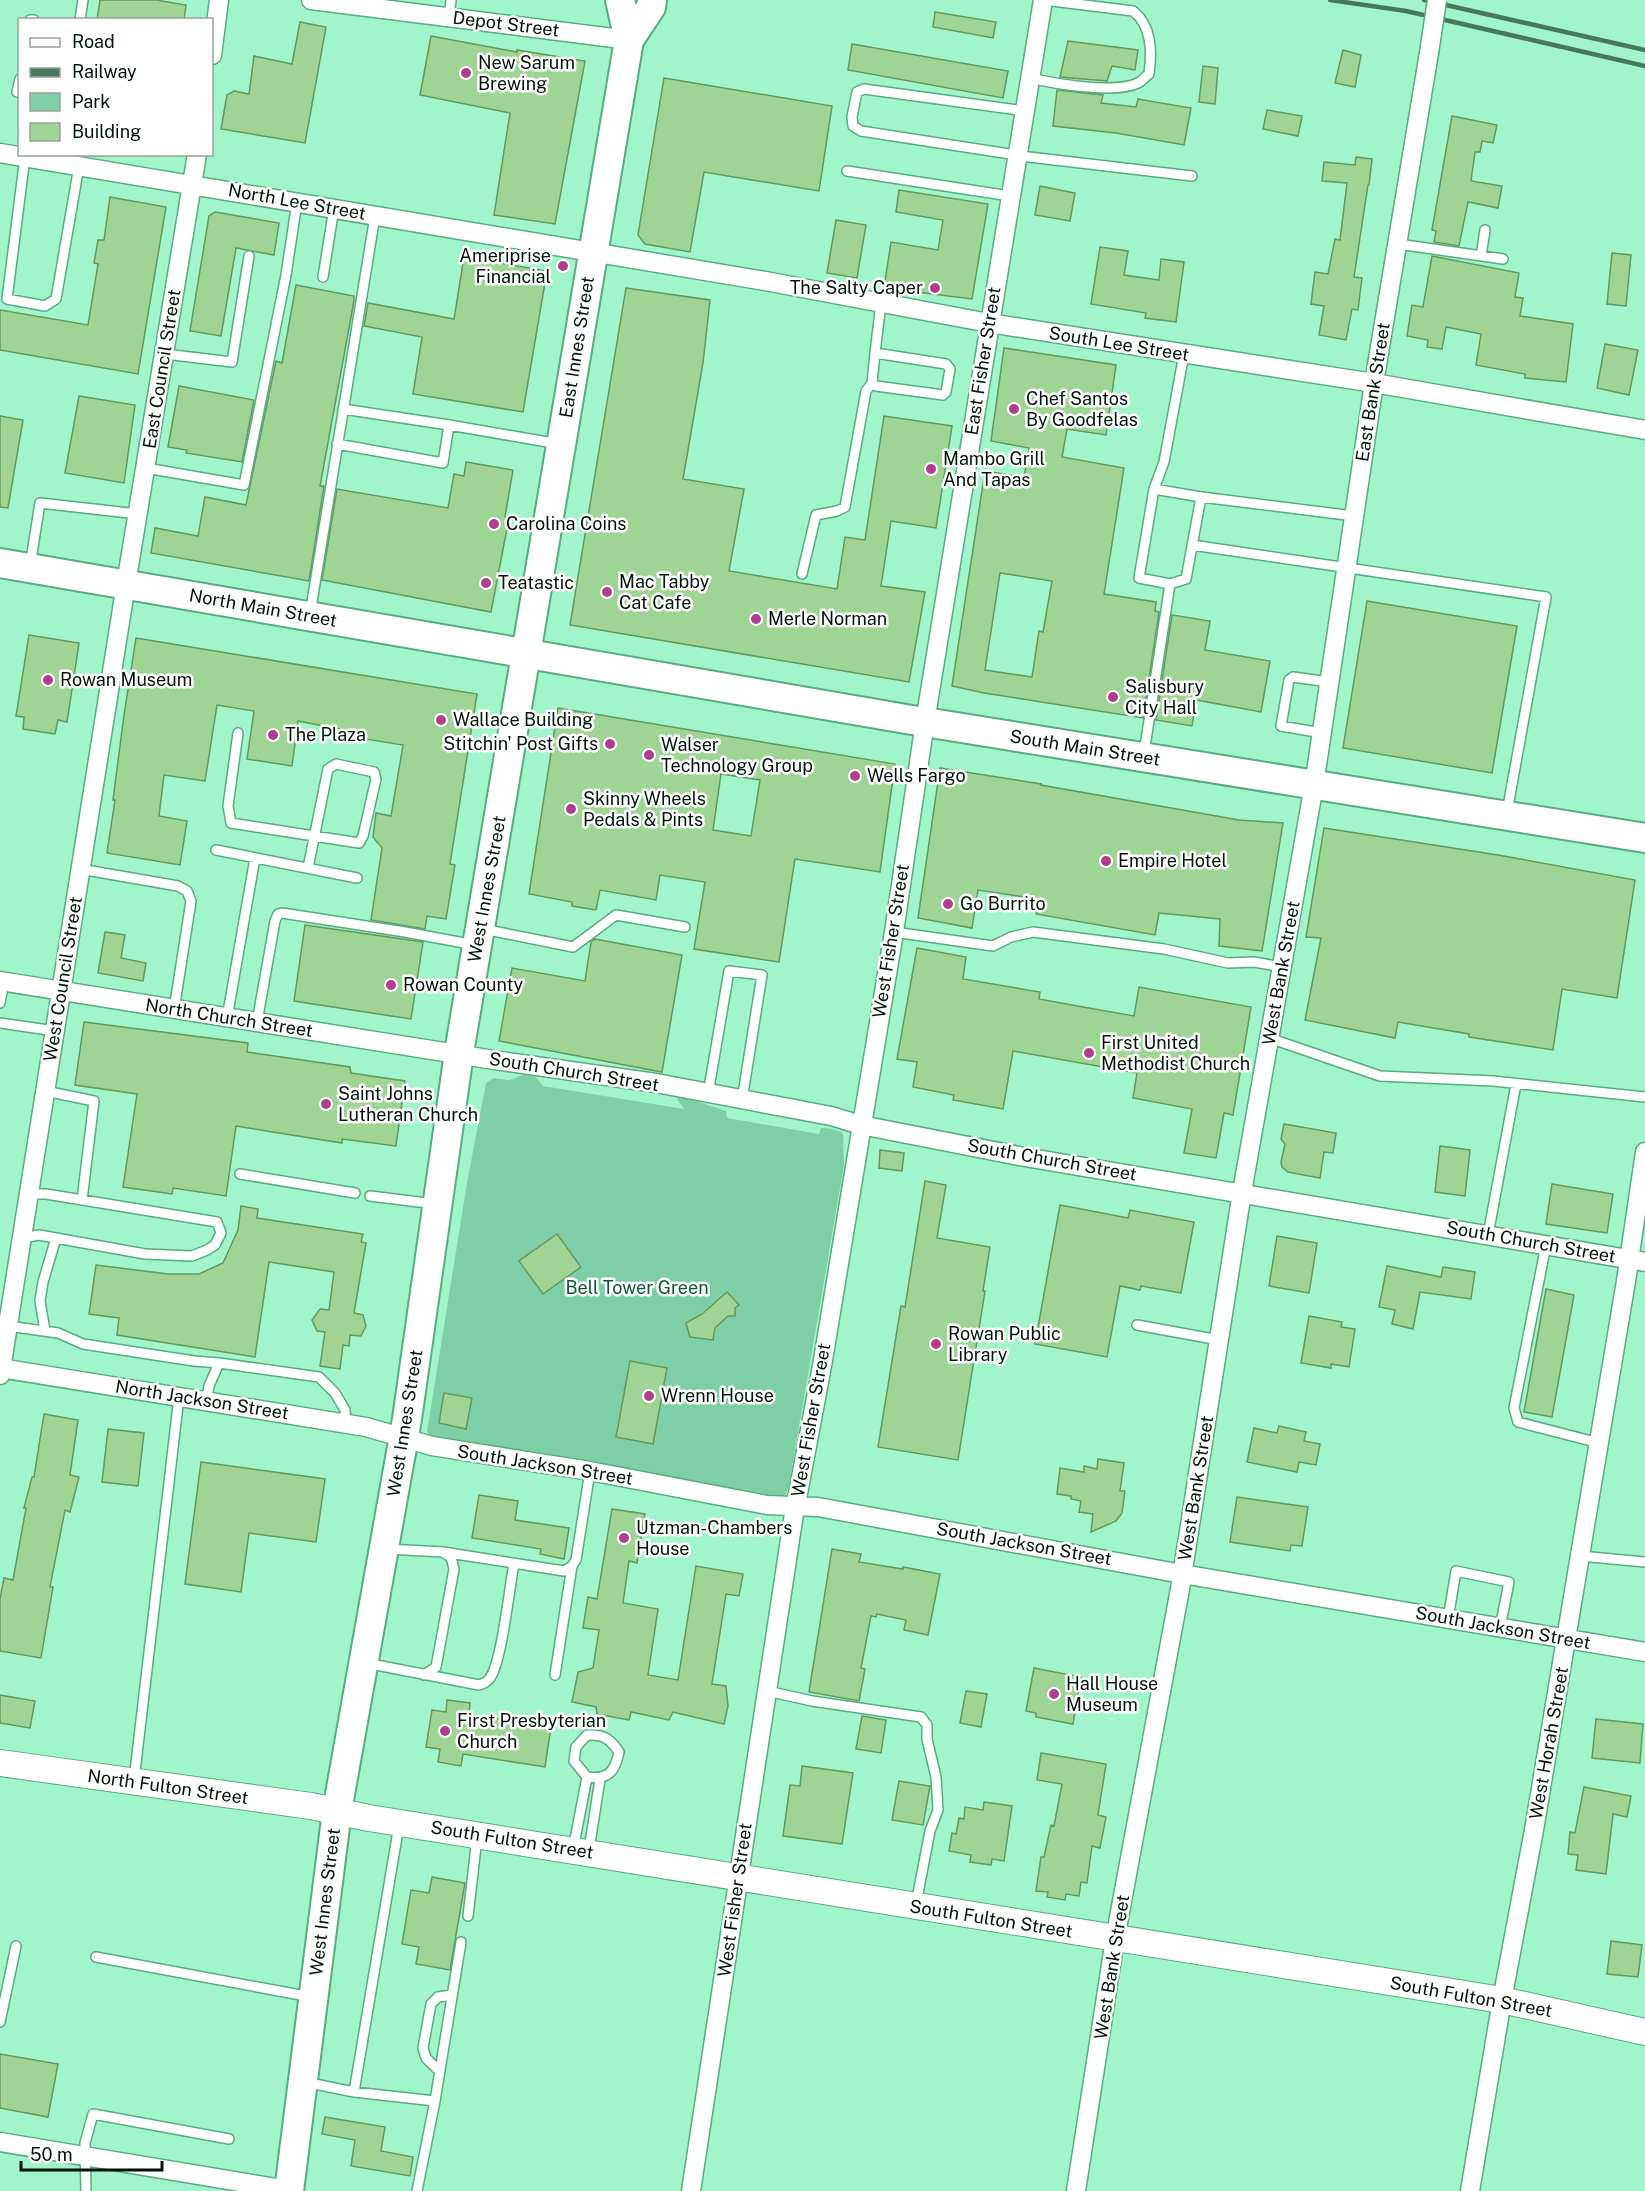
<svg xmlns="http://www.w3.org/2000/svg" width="1645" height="2191" font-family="'Public Sans',sans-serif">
  <rect width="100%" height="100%" fill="#a0f6ca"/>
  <path fill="#7fcfa6" d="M532,1072l11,14 141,23 -7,-10 3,-3 46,15 1,7 92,16 2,-6c8,0 17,1 22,6l1,31 -55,320 -4,11 -6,4 -348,-63 -4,-5 40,-249 19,-100 8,-5 15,2z"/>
  <path fill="#9ed494" stroke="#64985c" stroke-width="1.5" fill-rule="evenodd" d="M100,0h56l30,5 -2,15h-87z
    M935,12l61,10 -3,16 -60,-11z
    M300,22l26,5 -21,116 -84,-14 6,-34 7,-4 15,3 5,-38 38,8z
    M431,36l86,16v-2l68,11 -30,163 -61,-9 16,-102 -90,-18z
    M1068,41l70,9 -3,20 -23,-4 -5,15 -47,-4z
    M852,44l156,27 -5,27 -155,-28z
    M1343,50l18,5 -6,32 -20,-4z
    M1203,66l15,2 -3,36 -16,-2z
    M664,78l168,28 -13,85 -115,-19 -14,80 -45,-8 -7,-9z
    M1057,90l46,5 -2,8 35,4 2,-8 53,9 -7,37 -68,-12 -63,-7z
    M1267,110l35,6 -4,20 -35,-7z
    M1452,116l45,9 -4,18 -11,-2 -2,11h-5l-4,29 31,5 -4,22 -30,-6 -9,44 -25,-4 2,-11 -4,-1z
    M1356,157l16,2 -3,26h-1l-14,92 8,1 -4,32 -6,-1 -6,31 -27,-5 5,-29 -13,-2 4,-32 13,2 7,-35 5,1 7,-57 -25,-2 2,-19 31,3z
    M1040,186l35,7 -5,28 -35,-6z
    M899,190l89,14 -16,95 -88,-11 7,-46 47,8 5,-30 -47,-8z
    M110,197l56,10 -28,167 -138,-24v-40l88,15 10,-61 -4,-1 4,-23h6z
    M215,212l64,11 -5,32 -38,-7 -15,88 -31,-5 19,-115z
    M836,220l30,5 -9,53 -30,-5z
    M1100,247l28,4 -4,24 35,5 2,-21 23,3 -8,60 -31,-4 1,-5 -55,-9z
    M1612,253l19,2 -5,51 -19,-2z
    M1432,256l87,17 -4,24 8,1 -3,18 53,8 -7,58 -41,-4v-4l-49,-9 5,-31 -35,-7 -4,22 -15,-2 1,-7 -21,-4 5,-31 11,2z
    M464,257l83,14 -24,141 -110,-18 9,-57 -58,-11 4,-23 86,16z
    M296,285l58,11v5l-34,185h4l-15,95 -158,-28 4,-25 43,8 7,-39 41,8 30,-144 6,2z
    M626,288l84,12 -7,63 -20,116 61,10 -15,82 108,18 8,-52 20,3 19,-124 68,10 -16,102 -45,-7 -10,65 44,6 -16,90 -339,-57z
    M1605,344l33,6 -9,45 -32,-7z
    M1004,348l112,17 -10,70 -39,-6 -5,28 62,11 -20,126 52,8 -1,9 4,1 -16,106 -159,-25 -32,-7 33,-215 39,6 5,-29 -38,-7zM1000,573l52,8 -9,51 -4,-1 -7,46 -47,-7z
    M179,386l75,14 -12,62 -56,-9 1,-3 -19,-3z
    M79,396l56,9 -11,78 -59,-10z
    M0,416l23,4 -15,88 -8,-1z
    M466,462l47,8 -8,47 4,1 -18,94 -169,-32 15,-91 111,19 6,-34 10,2z
    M1367,601l150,25 -25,147 -149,-25z
    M1172,615l38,6 -5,29 65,11 -9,51 -65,-12 -4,26 -36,-6z
    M29,635l50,8 -12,79 -9,-2 -3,14 -32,-5 1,-12 -8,-1z
    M136,638l341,56 -27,170 5,1 -9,54 -19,-3 -2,13 -54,-9 11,-72 -9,-11 3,-24 15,3 12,-71 -44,-7 1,-5 -62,-12 -6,45 -45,-7 7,-48 -37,-6 -12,76 -41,-6 -5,41 28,5 -7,44 -73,-12 8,-53h-2l11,-85z
    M558,708l337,56 -15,108 -85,-13 -16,103 -85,-13 11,-67 -45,-7 -4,25 -56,-10 -4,20 -24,-4v-4l-43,-8zM721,774l39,6 -9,56 -38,-6z
    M940,768l101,16v1l198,35 44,3 -21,128 -43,-5 1,-27 -61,-6 -4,22 -119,-21 2,-15 -60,-9 -6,38 -54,-10z
    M1324,828l174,27 137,25 -18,118 -55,-9 -9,61 -84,-13v-3l-71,-12 -3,16 -90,-18 16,-82 -15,-1z
    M305,925l118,17 -12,77 -117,-18z
    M105,932l20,3 -4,23 25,5 -3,18 -45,-8z
    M595,939l87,16 -20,117 -163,-31 13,-73 73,13 6,-39z
    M917,948l49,9 -3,22 77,13 -1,7 44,8 51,9 5,-29 112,20 -18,108 -9,-2 -8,45 -32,-5 8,-44 -59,-11 4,-25 -124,-22 -10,58 -50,-9 1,-5 -41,-8 4,-25 -20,-3z
    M84,1022l164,21 -1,9 103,15 1,6 54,8 -9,65 -54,-7v4l-106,-17 -10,70 -53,-8 -1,6 -49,-7 14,-93 -62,-9z
    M1284,1124l52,9 -3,20 -9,-1 -4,26 -32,-6 -6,-5 -1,-5 4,-18 -4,-5z
    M1440,1146l30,4 -5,46 -30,-4z
    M880,1150l24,3 -2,18 -23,-3z
    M925,1181l21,4 -9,53 53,9 -7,44h2l-27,169 -80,-13 23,-141 4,1z
    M1552,1184l61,10 -6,39 -61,-9z
    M1060,1205l68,13 2,-8 64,12 -13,71 -40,-7 -1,4 -20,-4 -13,71 -72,-13z
    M241,1206l17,3 -1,9 106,16 -2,8 5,1 -12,70 9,2 3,11 -5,10 -11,-1 -1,11 -6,-1 -3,24 -20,-3 5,-34 -8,-1 -5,-11 8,-11 9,1 5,-38 -65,-10 -14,95 -138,-22 2,-17 -30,-4 7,-49 72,9h31l24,-11 15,-33z
    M557,1234l24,33 -38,27 -24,-33z
    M1277,1236l40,7 -8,50 -40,-7z
    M1387,1266l54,11 2,-10 32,5 -4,27 -51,-7 -7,37 -21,-5 3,-14 -16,-3z
    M1546,1289l28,6 -22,122 -28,-5z
    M727,1292l12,13 -4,3v8h-7l-13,12 -2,12 -23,-3 -4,-14 16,-9z
    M1309,1316l33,6 -1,5 14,2 -6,38 -18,-3v4l-30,-5z
    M630,1361l37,7 -14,76 -37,-7z
    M444,1393l28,5 -6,31 -27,-6z
    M44,1414l34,6 -8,55 9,2 -9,35 -5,-2 -15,77h3l-12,71 -41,-7v-52l4,-21 9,2 13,-72h-2l8,-31h2z
    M1279,1426l27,6 -2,9 16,3 -4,21 -17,-3 -2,10 -50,-10 7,-34 23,5z
    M108,1429l36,4 -6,53 -36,-4z
    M1098,1459l26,4 -4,28h5l-3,22 -6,8 -25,11 2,-18 -14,-2 2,-11 -10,-2v-3l-14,-2 3,-26 24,4v-6l13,3z
    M201,1462l124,17 -9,63 -67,-9 -8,59 -56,-8z
    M479,1495l39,6 -3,19 54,8 -5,31 -24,-5 1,-5 -69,-11z
    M1237,1497l71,10 -6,39 -11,-1 -1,6 -60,-9z
    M612,1509l33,5 -8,49 -8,-2 -6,42 35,6 -10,66 30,5 18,-114 47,8 -4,22 -13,-2 -14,90 14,2 2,20 -4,18 -51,-12 -4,8 -38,-8 -2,8 -32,-6 -1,-7 -24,-5 6,-30 15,-4 6,-38 -16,-2 5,-31 9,2z
    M832,1549l29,5 -2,8 44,7v-2l37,7 -12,61 -24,-5 2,-10 -29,-6 -1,3 -5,-1 -10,52 4,1 -6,32 -50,-9z
    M1034,1668l47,9 -8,47 -37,-7v-4l-10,-2z
    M966,1691l21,3 -6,33 -21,-4z
    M0,1695l35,6 -5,27 -30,-5z
    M447,1700l23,3 -1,11 82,13 -6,40 -82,-13 -2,12 -23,-4 2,-13 -14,-2 6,-37 14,2z
    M862,1716l24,4 -5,33 -25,-4z
    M1596,1719l47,5 -3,39 -48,-5z
    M1041,1753l65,11 -8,51 8,2 -6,31 -8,-2 -5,37 -6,-1 -2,14 -13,-2 -1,6 -18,-3 1,-5 -12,-1 5,-34h3l7,-32 3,1 8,-42 -25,-4z
    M802,1766l51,7 -11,71 -59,-8 7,-51 10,1z
    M899,1781l31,5 -7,39 -31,-5z
    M1584,1787l47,9 -4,21 -14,-3 -7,60 -30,-4 2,-15 -10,-1 2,-22 5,1z
    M984,1802l28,4 -8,55 -12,-2 -1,6 -21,-3 1,-7 -22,-4 3,-18 4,1 3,-16 5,1 1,-12 18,3z
    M432,1877l33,6 -15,87 -34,-6 3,-17 -17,-3 9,-54 18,3z
    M1611,1941l31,4 -4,32 -31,-3z
    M0,2054l58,10 -10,53 -48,-9z
    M325,2117l60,10 -4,24 32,6 -3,19 -59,-10 4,-26 -33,-6z"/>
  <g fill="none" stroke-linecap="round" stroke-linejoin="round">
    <defs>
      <path id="lane" d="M449,17l2,-17
        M30,20h4
        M80,20l3,-20
        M1030,78c26,6 85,16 108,5 4,-2 8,-7 11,-9 3,-23 3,-48 -16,-63l-89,-11
        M20,79l-3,13h3
        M1025,111l-161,-22 -7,3 -5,25 1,9 8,5 168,26 163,19
        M25,157l-18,142 38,7 11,-7 23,-133
        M847,171l163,25
        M1398,244l105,15
        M1481,256l4,-26
        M323,277l11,-69
        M875,353l-3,30 4,3 67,9 3,-3 4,-23 -4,-5 -71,-11 6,-50
        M165,354l67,8 17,-106
        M343,409l106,16
        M337,444l106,19 6,-38 110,19
        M146,468l98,17 42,-210 11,-73
        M1154,489l-15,89 31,6 16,-5 15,-82 -47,-8 10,-27 20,-108
        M1201,497l153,19
        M1192,545l354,52 -39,215
        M30,566l10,-63 98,11
        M802,574l14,-59 21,-4 8,-4 21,-116 6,-8
        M310,614l65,-398
        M238,733l-10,73 3,17c43,7 85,13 128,20l4,-7 13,-57 -2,-7 -38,-8 -8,5 -20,99
        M1322,733l-41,-7 8,-46 4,-3 36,5
        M1144,753l26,-169
        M216,850l141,28
        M80,869l98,17 9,5 4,10 -17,109
        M483,929l90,18 43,-32 69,12
        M894,932l99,14 18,-9 22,-5 131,17 64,14 26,-1 28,5
        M0,1003l4,-21
        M227,1018l28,-160
        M257,1022l18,-101 3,-7 4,-1 123,19 70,13
        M0,1023l55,8
        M1269,1038l111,38 113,5 152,16
        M45,1091l49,10 -12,99
        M708,1094l21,-123 33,4 -20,125
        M240,1174l115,19
        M370,1196l65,8
        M1488,1235l28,-151
        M22,1238l17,-3 106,19 47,2 15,-6 8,-5 6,-12 -4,-11 -171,-28h-17
        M1546,1245l-32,163 4,14 81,21
        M1137,1325l82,15
        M8,1326l50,7 25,11 111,17 25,2
        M45,1331l-5,-30 3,-19 13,-44
        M206,1401l3,-15 10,-23 100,14 16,16 10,17 1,14
        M387,1549l56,3 121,19 8,-5 4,-6 14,-89
        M1580,1556l65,6
        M1448,1619l8,-48 53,11 -9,46
        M366,1663l113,22c5,-2 8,-2 11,-7 12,-17 19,-89 24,-114
        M424,1675l12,-8 18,-98 -3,-12 -7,-4
        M555,1675l17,-109
        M767,1691l45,10 109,16 6,8v14l9,38 2,33 -8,21 -14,73
        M134,1780l45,-383
        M573,1850l14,-73 -13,-16 2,-14 11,-12c17,-1 23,4 32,17 -4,20 -11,28 -32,25
        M589,1850l11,-71
        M468,1916l9,-78
        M96,1957l215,40
        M0,2022l16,-76
        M439,2071l-13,-13 -3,-10 8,-44 7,-7 14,-2
        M305,2082l49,10 81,9
        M354,2092l45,-267
        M86,2191l-1,-48 8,-29 136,25
        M417,2191l18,-90 26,-159"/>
      <path id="street" d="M311,0l318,40
        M212,55l7,-55
        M0,153l765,128 224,42 385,60 271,47
        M0,981l494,79 162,23 175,33 30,9 158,31 626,106
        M0,1368l366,59 66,19 158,25 177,34 51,2 364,67 463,78
        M0,1375l126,-791 71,-430
        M0,2142l294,49
        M691,2191l102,-671 29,-154 72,-434 31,-210 118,-722
        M1076,2191l39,-252 65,-350 62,-397 72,-407 60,-402 55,-330
        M1470,2191l32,-191 32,-170 92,-549 19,-129"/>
      <path id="secondary" d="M0,1763l311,43 58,12 1133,182 143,32"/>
      <path id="primary" d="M629,40l22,-33 1,-7
        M0,563l906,156 739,119
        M289,2191l48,-380 70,-392 52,-366 170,-1013 -9,-40"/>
    </defs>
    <use href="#lane" stroke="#56ac83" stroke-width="12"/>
    <use href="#street" stroke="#56ac83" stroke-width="21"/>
    <use href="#secondary" stroke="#56ac83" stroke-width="28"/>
    <use href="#primary" stroke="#56ac83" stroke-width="32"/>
    <use href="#lane" stroke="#fff" stroke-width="9"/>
    <use href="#street" stroke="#fff" stroke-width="18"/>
    <use href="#secondary" stroke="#fff" stroke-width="26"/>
    <use href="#primary" stroke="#fff" stroke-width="28"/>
    <path stroke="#47785f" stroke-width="4.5" d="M1330,0l76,11 239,55
      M1424,0l221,50"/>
    <defs>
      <path id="street-bridge" d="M1429,53l8,-53"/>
    </defs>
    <use href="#street-bridge" stroke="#56ac83" stroke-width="21" stroke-linecap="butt"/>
    <use href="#street-bridge" stroke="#fff" stroke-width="18"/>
  </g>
  <g fill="#b33c91" stroke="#fff" stroke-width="2">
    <circle cx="466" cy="73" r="6"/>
    <circle cx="563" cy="266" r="6"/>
    <circle cx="935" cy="288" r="6"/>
    <circle cx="1014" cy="409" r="6"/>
    <circle cx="931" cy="469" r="6"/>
    <circle cx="494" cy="524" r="6"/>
    <circle cx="486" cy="583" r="6"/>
    <circle cx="607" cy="592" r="6"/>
    <circle cx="756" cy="619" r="6"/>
    <circle cx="48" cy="680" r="6"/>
    <circle cx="1113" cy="697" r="6"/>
    <circle cx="441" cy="720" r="6"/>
    <circle cx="273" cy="735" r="6"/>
    <circle cx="610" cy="744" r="6"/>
    <circle cx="649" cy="755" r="6"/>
    <circle cx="855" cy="776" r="6"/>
    <circle cx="571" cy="809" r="6"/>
    <circle cx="1106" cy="861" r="6"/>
    <circle cx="948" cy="904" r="6"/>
    <circle cx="391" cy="985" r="6"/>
    <circle cx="1089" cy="1053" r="6"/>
    <circle cx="326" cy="1104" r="6"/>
    <circle cx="936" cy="1344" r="6"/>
    <circle cx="649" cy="1396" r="6"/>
    <circle cx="624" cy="1538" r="6"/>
    <circle cx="1054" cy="1694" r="6"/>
    <circle cx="445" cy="1731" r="6"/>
  </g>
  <g text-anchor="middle" stroke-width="5" stroke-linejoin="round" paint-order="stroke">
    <g font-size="18" fill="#00150a" stroke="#fff">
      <text transform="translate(506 24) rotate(7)" y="6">Depot Street</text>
      <text transform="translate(297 202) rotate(10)" y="6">North Lee Street</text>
      <text transform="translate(1119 344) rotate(9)" y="6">South Lee Street</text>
      <text transform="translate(577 347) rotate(-81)" y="6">East Innes Street</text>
      <text transform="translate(983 361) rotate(-81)" y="6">East Fisher Street</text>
      <text transform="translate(162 369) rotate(-81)" y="6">East Council Street</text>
      <text transform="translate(1373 392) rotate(-81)" y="6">East Bank Street</text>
      <text transform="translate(263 608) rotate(10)" y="6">North Main Street</text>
      <text transform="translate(1085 748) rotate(9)" y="6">South Main Street</text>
      <text transform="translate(487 889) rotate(-80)" y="6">West Innes Street</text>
      <text transform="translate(891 941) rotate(-81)" y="6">West Fisher Street</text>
      <text transform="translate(1281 973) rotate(-80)" y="6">West Bank Street</text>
      <text transform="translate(63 979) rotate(-81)" y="6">West Council Street</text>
      <text transform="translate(229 1018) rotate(9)" y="6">North Church Street</text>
      <text transform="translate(574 1072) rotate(9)" y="6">South Church Street</text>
      <text transform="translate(1052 1160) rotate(10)" y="6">South Church Street</text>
      <text transform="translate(1531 1242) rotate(10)" y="6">South Church Street</text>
      <text transform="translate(202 1400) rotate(9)" y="6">North Jackson Street</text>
      <text transform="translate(811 1420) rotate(-80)" y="6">West Fisher Street</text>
      <text transform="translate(405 1423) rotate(-81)" y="6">West Innes Street</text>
      <text transform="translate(545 1465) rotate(9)" y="6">South Jackson Street</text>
      <text transform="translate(1196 1488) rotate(-81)" y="6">West Bank Street</text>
      <text transform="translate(1024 1544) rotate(10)" y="6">South Jackson Street</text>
      <text transform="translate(1503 1628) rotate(10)" y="6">South Jackson Street</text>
      <text transform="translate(1549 1743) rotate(-80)" y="6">West Horah Street</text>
      <text transform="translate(168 1787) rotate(8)" y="6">North Fulton Street</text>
      <text transform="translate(512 1840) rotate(9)" y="6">South Fulton Street</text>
      <text transform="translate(735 1900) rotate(-82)" y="6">West Fisher Street</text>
      <text transform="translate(325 1902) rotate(-83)" y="6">West Innes Street</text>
      <text transform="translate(991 1919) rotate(9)" y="6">South Fulton Street</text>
      <text transform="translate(1112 1967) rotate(-81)" y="6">West Bank Street</text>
      <text transform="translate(1471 1997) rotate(10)" y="6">South Fulton Street</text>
    </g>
    <g font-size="18" fill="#00150a" stroke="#fff" text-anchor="start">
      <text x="478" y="69">New Sarum<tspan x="478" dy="21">Brewing</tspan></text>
      <text x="551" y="262" text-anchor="end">Ameriprise<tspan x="551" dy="21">Financial</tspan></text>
      <text x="923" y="294" text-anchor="end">The Salty Caper</text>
      <text x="1026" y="405">Chef Santos<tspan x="1026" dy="21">By Goodfelas</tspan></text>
      <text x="943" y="465">Mambo Grill<tspan x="943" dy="21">And Tapas</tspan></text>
      <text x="506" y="530">Carolina Coins</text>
      <text x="619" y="588">Mac Tabby<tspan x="619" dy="21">Cat Cafe</tspan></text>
      <text x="498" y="589">Teatastic</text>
      <text x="768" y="625">Merle Norman</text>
      <text x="60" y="686">Rowan Museum</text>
      <text x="1125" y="693">Salisbury<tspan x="1125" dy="21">City Hall</tspan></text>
      <text x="453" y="726">Wallace Building</text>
      <text x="285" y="741">The Plaza</text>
      <text x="598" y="750" text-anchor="end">Stitchin' Post Gifts</text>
      <text x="661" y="751">Walser<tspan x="661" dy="21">Technology Group</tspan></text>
      <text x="867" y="782">Wells Fargo</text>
      <text x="583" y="805">Skinny Wheels<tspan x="583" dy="21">Pedals &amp; Pints</tspan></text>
      <text x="1118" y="867">Empire Hotel</text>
      <text x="960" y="910">Go Burrito</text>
      <text x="403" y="991">Rowan County</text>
      <text x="1101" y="1049">First United<tspan x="1101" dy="21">Methodist Church</tspan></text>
      <text x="338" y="1100">Saint Johns<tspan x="338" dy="21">Lutheran Church</tspan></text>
      <text x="948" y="1340">Rowan Public<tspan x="948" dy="21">Library</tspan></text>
      <text x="661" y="1402">Wrenn House</text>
      <text x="636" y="1534">Utzman-Chambers<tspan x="636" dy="21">House</tspan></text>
      <text x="1066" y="1690">Hall House<tspan x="1066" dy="21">Museum</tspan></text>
      <text x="457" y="1727">First Presbyterian<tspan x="457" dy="21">Church</tspan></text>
    </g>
    <g font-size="18" fill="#0b5639" stroke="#fff">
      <text x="637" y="1294">Bell Tower Green</text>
    </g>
  </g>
  <rect x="18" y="18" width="195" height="138" fill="#ffffff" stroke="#99a19d" stroke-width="1.5"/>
  <rect x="30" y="38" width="30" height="9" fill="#ffffff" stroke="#99a19d" stroke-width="1.5"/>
  <text x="72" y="48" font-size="18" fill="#00150a">Road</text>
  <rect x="30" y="68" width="30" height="9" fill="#47785f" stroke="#99a19d" stroke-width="1.5"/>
  <text x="72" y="78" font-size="18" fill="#00150a">Railway</text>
  <rect x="30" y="93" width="30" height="18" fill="#7fcfa6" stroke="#99a19d" stroke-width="1.5"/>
  <text x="72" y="108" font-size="18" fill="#00150a">Park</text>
  <rect x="30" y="123" width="30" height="18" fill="#9ed494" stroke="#99a19d" stroke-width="1.5"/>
  <text x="72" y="138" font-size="18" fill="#00150a">Building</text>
  <path d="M21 2161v9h141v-9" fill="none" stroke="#00150a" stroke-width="3"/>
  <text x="30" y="2161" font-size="18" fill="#00150a" stroke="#ffffff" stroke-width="4.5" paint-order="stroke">50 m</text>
</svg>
